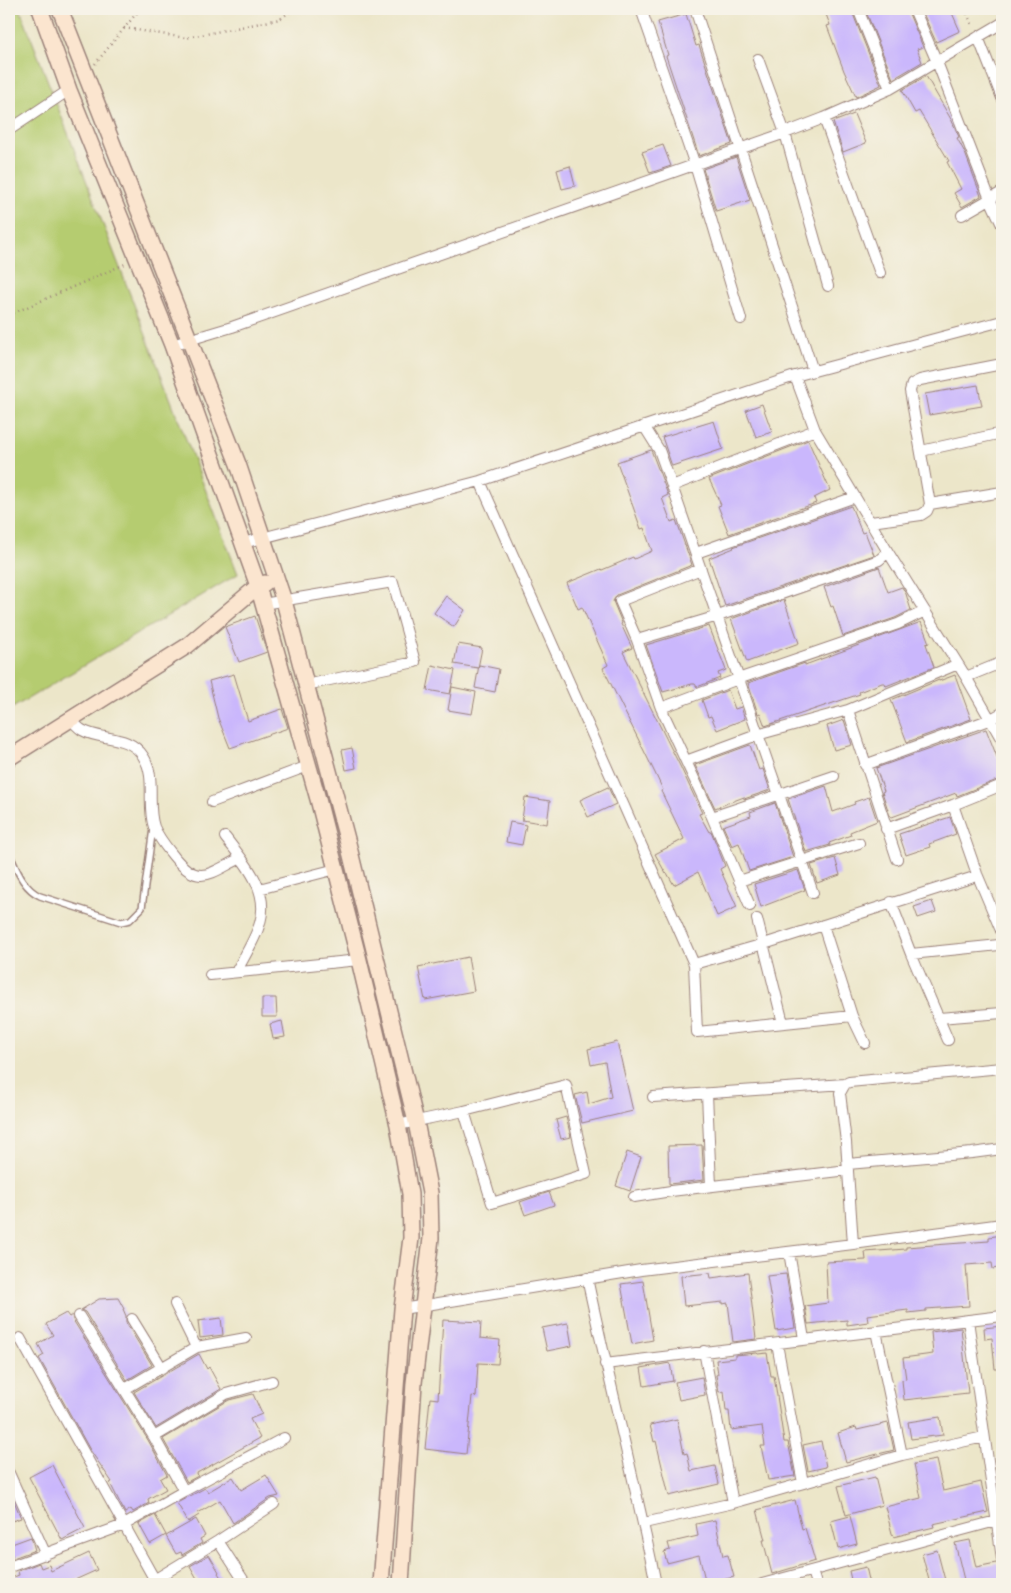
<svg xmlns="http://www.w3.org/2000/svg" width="1011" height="1593" font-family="Itim,sans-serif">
  <rect width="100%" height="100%" fill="#f7f3e8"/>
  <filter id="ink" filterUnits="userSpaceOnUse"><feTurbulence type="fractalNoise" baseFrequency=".02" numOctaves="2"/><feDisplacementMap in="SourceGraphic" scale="10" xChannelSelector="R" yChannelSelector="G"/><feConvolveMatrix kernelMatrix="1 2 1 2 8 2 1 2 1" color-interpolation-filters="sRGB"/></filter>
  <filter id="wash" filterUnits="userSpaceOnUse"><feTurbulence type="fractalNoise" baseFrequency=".0096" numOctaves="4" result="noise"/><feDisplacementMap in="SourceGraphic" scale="20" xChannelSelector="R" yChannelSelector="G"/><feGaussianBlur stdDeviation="1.12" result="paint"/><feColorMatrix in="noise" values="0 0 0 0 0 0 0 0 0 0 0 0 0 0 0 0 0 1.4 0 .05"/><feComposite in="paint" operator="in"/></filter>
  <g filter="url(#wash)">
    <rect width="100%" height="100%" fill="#ece6c9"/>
    <path fill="#b5cc70" stroke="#80764e" d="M9,9h11l218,565 -229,136z"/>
    <g id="blocks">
      <path fill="#cab7fc" d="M824,9h27l30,76 -25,12 -12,-26 -17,-45 3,-1z
        M865,9h42l16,38 -6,2 5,13 -29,17z
        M921,9h28l2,4h1l8,18 -24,11z
        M686,14l10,32 3,-1 33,99 -33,12 -33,-100 2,-1 -10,-33z
        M926,76l26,45 7,16 -2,1 8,15 16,43 -19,11 -8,-14 7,-4 -14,-27 2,-1 -30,-50 -4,2 -13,-23z
        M854,114l12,29 -23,9 -10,-30z
        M663,145l8,21 -21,7 -8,-21z
        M736,157l14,43 -34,11 -13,-42z
        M570,166l5,20 -13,3 -5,-19z
        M978,385l4,21 -53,9 -4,-21z
        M762,404l10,28 -16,5 -10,-27z
        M714,421l9,28 -51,17 -10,-29z
        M808,440l22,50 -16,8 2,5 -87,31 -11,-28 3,-1 -12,-26z
        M651,450l17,45 -6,3 9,24 5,-2 16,45 -75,30 -4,6 9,22 -1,1 11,24 -9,4 58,116 21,45 -3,1 10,18 2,-1 14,35 -5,3 17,38 -20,9 -19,-44 -24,13 -7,-12 -1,1 -11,-20 29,-15 -23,-48 2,-1 -8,-17 -52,-105 5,-3 -26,-58 -4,2 -11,-26 34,-14 1,1 31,-13 1,2 18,-8 -8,-23 -3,1 -24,-67z
        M851,506l11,27 3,-1 9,23 -149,51 -16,-48 25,-10 -1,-1z
        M879,567l9,25 14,-5 4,7 5,16 -16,8 -52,18 -10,-30 -2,1 -7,-20z
        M446,596l19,14 -11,17 -20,-14z
        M784,600l15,43 -52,19 -16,-43z
        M255,616l12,36 -28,10 -14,-35z
        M921,622l8,21 -3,1 8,23 -48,19 -1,-3h-3l-23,9 1,2 -15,5 -80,27 -5,-13 -2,1 -10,-31 57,-20v2z
        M709,626l17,44 -8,3 2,5 -23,9 -2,-3h-3l-29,8 -17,-47z
        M458,644l24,4 -4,20 -24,-4z
        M432,665l23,5 -5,24 -23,-4z
        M479,665l20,4 -4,23 -20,-4z
        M234,674l14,47 34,-12 6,19 -58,20 -12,-30 -9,-37z
        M955,675l16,44 -64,23 -16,-42 48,-20v1z
        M452,687l24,5 -4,22 -24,-4z
        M728,690l7,19 6,-2 4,12 -28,11 -6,-14 -3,1 -6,-17z
        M844,720l8,25 -18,5 -7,-24z
        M986,729l11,28h1l4,9v12l-45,18 -1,-3 -64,24 -2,-1 -8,-24 2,-1 -8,-23z
        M750,745l9,25 4,-1 7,21 -26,9v-2l-29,11 -20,-43z
        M352,748l4,20 -10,2 -4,-20z
        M826,786l7,26 22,-8 -1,-2 15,-5 8,24 -27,11 1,3 -22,8 1,2 -24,7 -18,-53z
        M608,787l8,17 -28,13 -8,-17z
        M525,797l25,4 -3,23 -25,-4z
        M775,803l18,54 -44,14 -10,-28 -7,3 -9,-20 28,-10 -1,-4z
        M950,817l6,17 -27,10 1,3 -24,8 -7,-21z
        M510,822l16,3 -4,20 -16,-3z
        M835,858l5,17 -23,8 -6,-18z
        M798,870l7,20 -44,17 -7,-23z
        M932,901l4,11 -18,6 -4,-11z
        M468,957l6,34 -49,9 -7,-33z
        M262,998h14l1,19h-15z
        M282,1021l3,16 -12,2 -3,-15z
        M617,1042l16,69 -51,12 -7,-28 12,-3 2,12 22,-7 -6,-35 -14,3 -3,-16z
        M566,1117l5,20 -10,2 -5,-19z
        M702,1145l2,35 -35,4 -1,-38z
        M627,1152l14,5 -11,34 -14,-5z
        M549,1192l5,13 -29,10 -5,-13z
        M1002,1235v32l-9,2 -1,-6 -26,2 3,41 -43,3v2l-18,2v-3l-41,5 1,7 -21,3v-5l-39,4 -3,-18 23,-3 -2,-41 40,-2 -1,-8 41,-3v-2l83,-6v-4z
        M710,1273l1,5 37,-5 8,66 -23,3 -5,-39 -5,1v-2l-39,4 -3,-30z
        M786,1274l9,54 -19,3 -9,-55z
        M643,1281l10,59 -21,4 -11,-60z
        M118,1298l6,11h-1l3,7v7l26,42 -25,15 -42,-68 -4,-2 18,-11z
        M66,1313l3,4 3,-2 1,5 75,120 19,35 -7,4 6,10 -18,10 1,4 -16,9 -2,-3 -6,4 -15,-30 2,-1 -22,-32 -51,-92 5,-3 -6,-11 15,-9 -7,-11z
        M221,1318l2,17 -23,3 -2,-17z
        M443,1320l38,2 -1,16 20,2 -2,24 -20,-1 -2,34 -4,-1 -6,58 -41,-5 5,-51 8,1z
        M568,1323l4,23 -25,5 -5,-23z
        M1002,1326v43h-7l-3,-31 -7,1 -1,-11z
        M961,1328l7,65 -64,7 -2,-20 4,-1 -3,-21 30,-4 -2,-22z
        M757,1353l1,1 9,-1 4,23h3l10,66h4l7,34 -27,4 -7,-34h4l-3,-20 -31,4 -2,-19h-3l-2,-20 -5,1 -3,-17 2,-1 -2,-14 19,-2v-3z
        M199,1354l8,15 2,-2 12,22 -65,39 -22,-36z
        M670,1363l3,18 -29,5 -3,-18z
        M702,1377l3,18 -26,5 -4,-18z
        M253,1394l9,20 -12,5 10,19 -63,35 1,3 -11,6 -24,-43 66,-39z
        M940,1417l3,18 -32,4 -3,-17z
        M677,1419l7,35 3,-1 4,18 24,-5 4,18 -50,12 -13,-55 -2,1 -4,-17z
        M888,1423l6,27 -48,12 -8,-29 18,-6 1,3z
        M821,1441l5,26 -18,4 -5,-26z
        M936,1460l7,31 38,-9 7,30 -55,12 1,3 -41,10 -8,-30 36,-9 -7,-34z
        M52,1465l33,63 -23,12 -33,-63z
        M266,1475l13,21 -9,2 -37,25 -13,-23 -22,13 1,2 -11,7 -11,-19 28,-15 3,4 25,-15 8,13z
        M875,1477l7,28 -36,10 -8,-29z
        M9,1489l12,29 -12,4z
        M795,1500l7,29 3,-1 10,33 -43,13 -9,-34h2l-8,-30z
        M155,1515l11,20 -16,9 -11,-20z
        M850,1516l7,28 -19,5 -7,-28z
        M196,1519l9,17 -5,3 2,4 -20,12 -1,-3 -5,2 -10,-18z
        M715,1520l8,36 5,-1 6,22 -28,7 -7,-29 -32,8 -3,-11 6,-2 -2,-7 30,-7 -2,-12z
        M31,1537l4,13 -22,8 -4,-13z
        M970,1540l6,27 20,-4 3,2 3,19h-37l-10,-41z
        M937,1550l9,34h-16l-8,-30z
        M89,1553l8,17 -31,14h-57v-5l10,-4 -1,-4 21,-8 2,5 8,-3 2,6z
        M209,1555l10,17 -1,1 7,11h-25l-10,-18z
        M866,1567l4,17h-18l-3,-13z"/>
    </g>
  </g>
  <g filter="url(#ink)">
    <use href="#blocks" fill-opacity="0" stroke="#9b827a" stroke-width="1"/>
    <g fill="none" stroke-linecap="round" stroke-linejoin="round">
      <defs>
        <path id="lane" d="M9,853c8,17 14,35 31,43l81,26 9,-2 12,-12 11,-80"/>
        <path id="street" d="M641,9l54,156 46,154
          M695,9l118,362
          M858,9l32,80
          M914,9l23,53 53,137 12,26
          M978,37l24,61
          M758,59l27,74 43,153
          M824,118l56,155
          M9,130l60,-40
          M962,215l40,-23
          M172,345l60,-18 553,-194 39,-15 66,-29 112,-66
          M795,376l20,54 73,122 78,125
          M644,426l15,24 13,36 141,407
          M921,451l81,-18
          M480,481l214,483 3,68 155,-16
          M672,486l143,-56
          M930,504l72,-12
          M871,522l50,-7 6,-4 3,-7 -20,-113 2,-7 8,-4 82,-16
          M243,543l237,-62 315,-105 207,-55
          M696,553l159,-56
          M701,569l-81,32 17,39 24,68 51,109 38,89
          M263,604l130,-22 22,80 -109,23
          M637,640l81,-24 161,-56 9,-8
          M998,664l-32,13 36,63
          M661,708l77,-29 160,-55 27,-13
          M848,710l49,149
          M71,719c3,4 6,8 11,11 19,11 47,4 61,26 14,21 3,48 11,71 5,12 13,21 21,31 25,30 36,14 66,0
          M686,761l71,-26 91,-25 110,-46
          M865,765l126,-46 11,-6
          M212,802l96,-36
          M953,805l24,69 25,59
          M712,817l122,-41
          M886,829l67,-24 49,-20
          M225,837c19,25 45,52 35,86 -5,17 -16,34 -24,49
          M739,881l120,-38
          M259,889l77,-20
          M891,902l20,52 37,86
          M757,919l26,104
          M823,925l29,91 13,27
          M911,954l88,-9
          M694,964l70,-20 207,-66
          M210,975l149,-15
          M939,1018l63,-5
          M707,1094l4,92
          M653,1097l192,-13
          M398,1125l66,-14 102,-26 20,89 -94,29 -28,-92
          M848,1164l124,-11 30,-4
          M634,1197l37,-6 177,-21
          M853,1244l-7,-102 -6,-49 5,-9 4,-2 153,-14
          M789,1252l15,87
          M587,1278c22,103 48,204 69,306
          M175,1304l21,43
          M402,1309l239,-39 212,-26 149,-20
          M79,1316l75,121 30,54
          M132,1319l30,49
          M968,1320l34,239
          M876,1331l26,124
          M20,1338l137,246
          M777,1344l26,139
          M704,1351l29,152
          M605,1364l397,-48
          M125,1389l72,-42 49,-9
          M154,1437l72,-43 46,-13
          M9,1473l37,82
          M644,1523l89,-20 169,-48 82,-18
          M218,1541l28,43
          M9,1567l115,-42 60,-34 100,-53
          M812,1571l4,13
          M154,1580l64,-39 56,-37
          M762,1584l234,-63"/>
        <path id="secondary" d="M40,9l29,81 103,255 86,241 60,213 41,161 39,165 12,69 1,44 -9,71 -21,275
          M60,9l178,455 46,137 64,242 68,279 14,71 1,45 -17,145 -13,201
          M9,758l178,-112 71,-60 7,-3"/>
      </defs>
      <use href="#lane" stroke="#9b827a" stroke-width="8"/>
      <use href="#street" stroke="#9b827a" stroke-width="12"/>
      <use href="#secondary" stroke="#9b827a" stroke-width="18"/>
      <path stroke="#9b827a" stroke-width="2.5" stroke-dasharray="1 4" stroke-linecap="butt" d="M965,9l8,18
        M124,28l62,10 94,-19 14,-10
        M95,64l45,-55
        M9,315l116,-51"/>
      <use href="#lane" stroke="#fff" stroke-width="5"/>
      <use href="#street" stroke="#fff" stroke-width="10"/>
      <use href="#secondary" stroke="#fbe5cf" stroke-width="15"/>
    </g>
  </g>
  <rect width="1011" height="1593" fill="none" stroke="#f7f3e8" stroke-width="30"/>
</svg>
